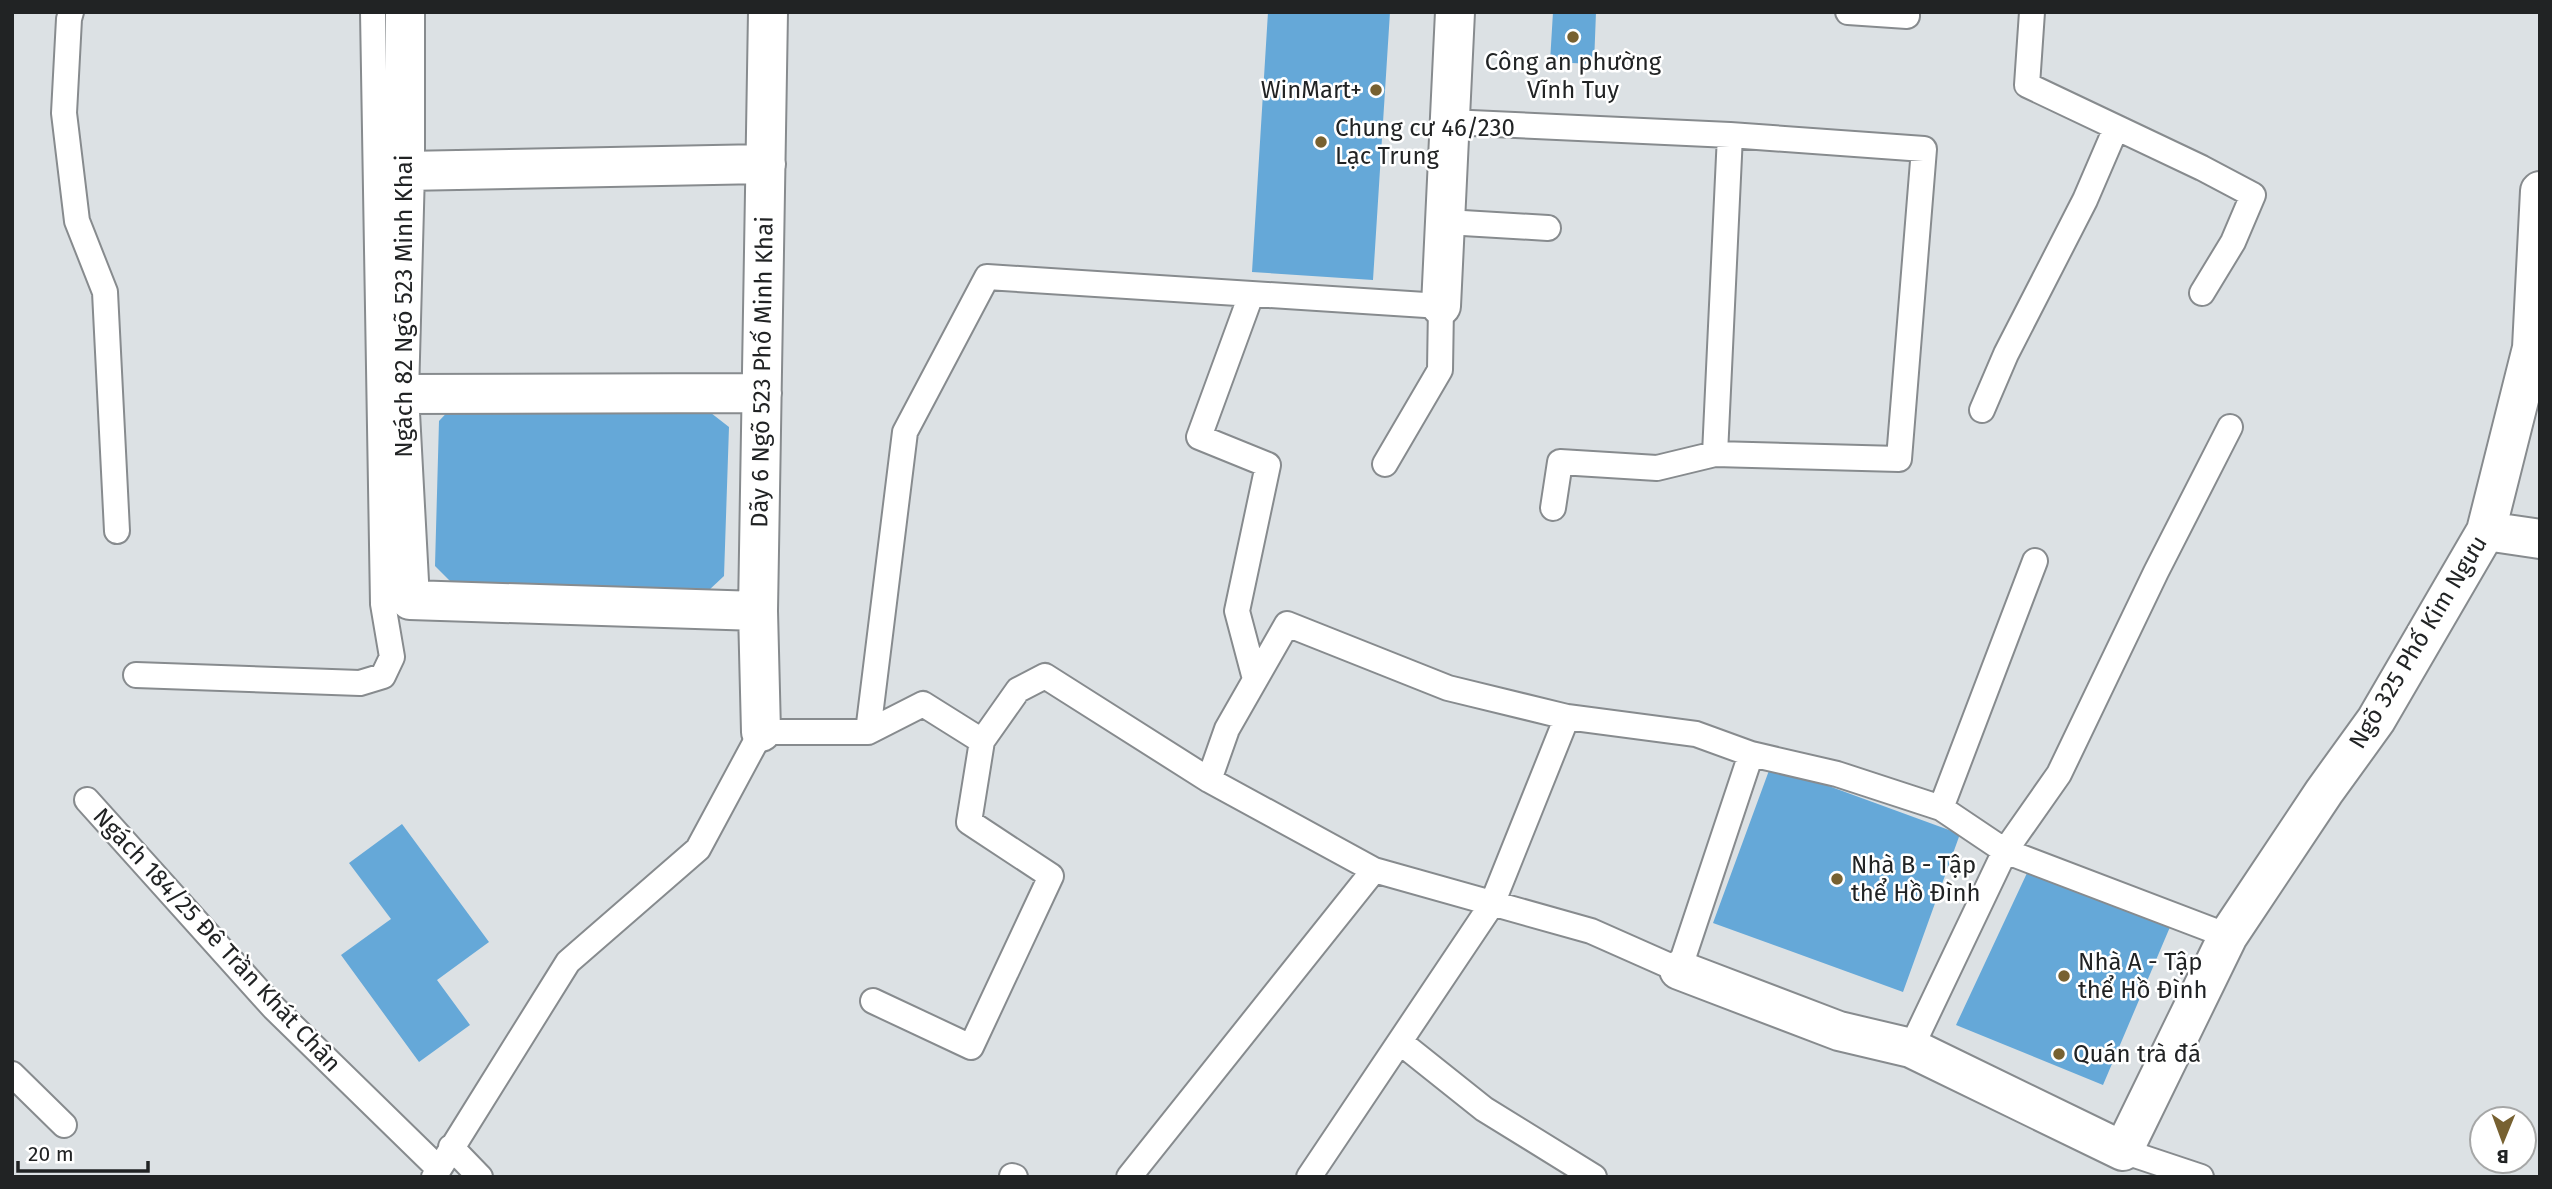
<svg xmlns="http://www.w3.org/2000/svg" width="2552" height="1189" font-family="'Fira Sans',sans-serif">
  <rect width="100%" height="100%" fill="#dce1e4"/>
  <path fill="#65a8d8" d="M1268,12h122l-17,268 -121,-8z
    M1553,12h43l-2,52 -44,-2z
    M455,404l256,9 18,14 -5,149 -16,15 -255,-7 -18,-18 4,-145z
    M1771,765l189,69 -57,158 -190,-69z
    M402,824l87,118 -52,38 33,45 -51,37 -78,-107 50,-36 -42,-56z
    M2027,873l143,54 -67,158 -147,-60z"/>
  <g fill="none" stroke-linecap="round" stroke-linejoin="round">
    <defs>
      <path id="lane" d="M71,12l-2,7 -5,94 13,108 28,71 12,239
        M1848,12l59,4v-4
        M2032,12l-5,73 175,83 51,27 -20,47 -31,51
        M1449,122l281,13 194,14 -25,310 -184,-5 -58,14 -97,-6 -7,46
        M1446,222l102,6
        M1251,295l-52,142 69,28 -31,146 18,68
        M1982,410l24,-56 79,-154 31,-72
        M1715,454l15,-319
        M136,675l224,8 23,-7 9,-19 -9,-53 -10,-592
        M868,732l37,-300 82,-155 454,29 -1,64 -55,94
        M1209,780l18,-51 60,-105 161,64 119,29 129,17 55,20 86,20 104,34 64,43 223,85
        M87,800l187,208 164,160
        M1941,808l94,-247
        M873,1001l98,46 80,-171 -82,-54 13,-81 36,-51 27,-14 164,104 165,90 217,61 88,39 72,-216
        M1400,1042l84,67 110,68
        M1911,1048l94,-197 54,-77 97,-202 74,-145
        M12,1074l52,51
        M451,1147l29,30
        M2123,1151l78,26
        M1012,1176l3,1
        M434,1177l134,-215 130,-113 63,-117h107l55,-28 59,37
        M1129,1177l245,-307
        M1309,1177l183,-273 75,-187"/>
      <path id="street" d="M405,12v159l-6,223 11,206 348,11
        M405,171l361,-7
        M1441,306l14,-294
        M399,394l363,-1
        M2486,531l54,8
        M761,732l-3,-121 10,-599
        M1679,970l160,61 72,17 212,103 105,-215 96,-144 52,-72 110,-189 46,-183 8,-157"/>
    </defs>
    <use href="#lane" stroke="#878b8e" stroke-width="28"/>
    <use href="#street" stroke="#878b8e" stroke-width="42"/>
    <use href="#lane" stroke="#fff" stroke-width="24"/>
    <use href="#street" stroke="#fff" stroke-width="38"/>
  </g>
  <g fill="#776131" stroke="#fff" stroke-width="2.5">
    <circle cx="1573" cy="37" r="7"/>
    <circle cx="1376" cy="90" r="7"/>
    <circle cx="1321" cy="142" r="7"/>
    <circle cx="1837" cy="879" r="7"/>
    <circle cx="2064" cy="976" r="7"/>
    <circle cx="2059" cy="1054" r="7"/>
  </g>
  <g text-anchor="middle" stroke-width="5" stroke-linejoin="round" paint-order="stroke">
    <g font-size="24" fill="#212324" stroke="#fff" text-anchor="start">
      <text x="1573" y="70" text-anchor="middle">Công an phường<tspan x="1573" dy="28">Vĩnh Tuy</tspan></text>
      <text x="1362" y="98" text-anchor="end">WinMart+</text>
      <text x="1335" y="136">Chung cư 46/230<tspan x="1335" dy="28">Lạc Trung</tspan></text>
      <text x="1851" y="873">Nhà B - Tập<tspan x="1851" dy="28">thể Hồ Đình</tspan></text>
      <text x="2078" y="970">Nhà A - Tập<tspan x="2078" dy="28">thể Hồ Đình</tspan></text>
      <text x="2073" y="1062">Quán trà đá</text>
    </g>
    <g font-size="24" fill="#212324" stroke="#fff">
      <text transform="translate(404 306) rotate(-90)" y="8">Ngách 82 Ngõ 523 Minh Khai</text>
      <text transform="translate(762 372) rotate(-89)" y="8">Dãy 6 Ngõ 523 Phố Minh Khai</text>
      <text transform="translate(2418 642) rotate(-59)" y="8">Ngõ 325 Phố Kim Ngưu</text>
      <text transform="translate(217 940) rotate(47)" y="8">Ngách 184/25 Đê Trần Khát Chân</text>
    </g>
  </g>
  <rect width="2552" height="1189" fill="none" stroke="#212324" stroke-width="28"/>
  <g transform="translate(2503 1140) rotate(181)"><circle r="33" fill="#ffffff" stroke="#a6a7a7" stroke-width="2"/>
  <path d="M0-5L12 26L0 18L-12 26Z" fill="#776131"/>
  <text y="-10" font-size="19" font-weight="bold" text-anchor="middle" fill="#212324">B</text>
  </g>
  <path d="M18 1161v10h130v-10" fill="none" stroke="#212324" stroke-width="3.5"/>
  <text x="28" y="1161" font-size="21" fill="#212324" stroke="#ffffff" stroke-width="5" paint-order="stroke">20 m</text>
</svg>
